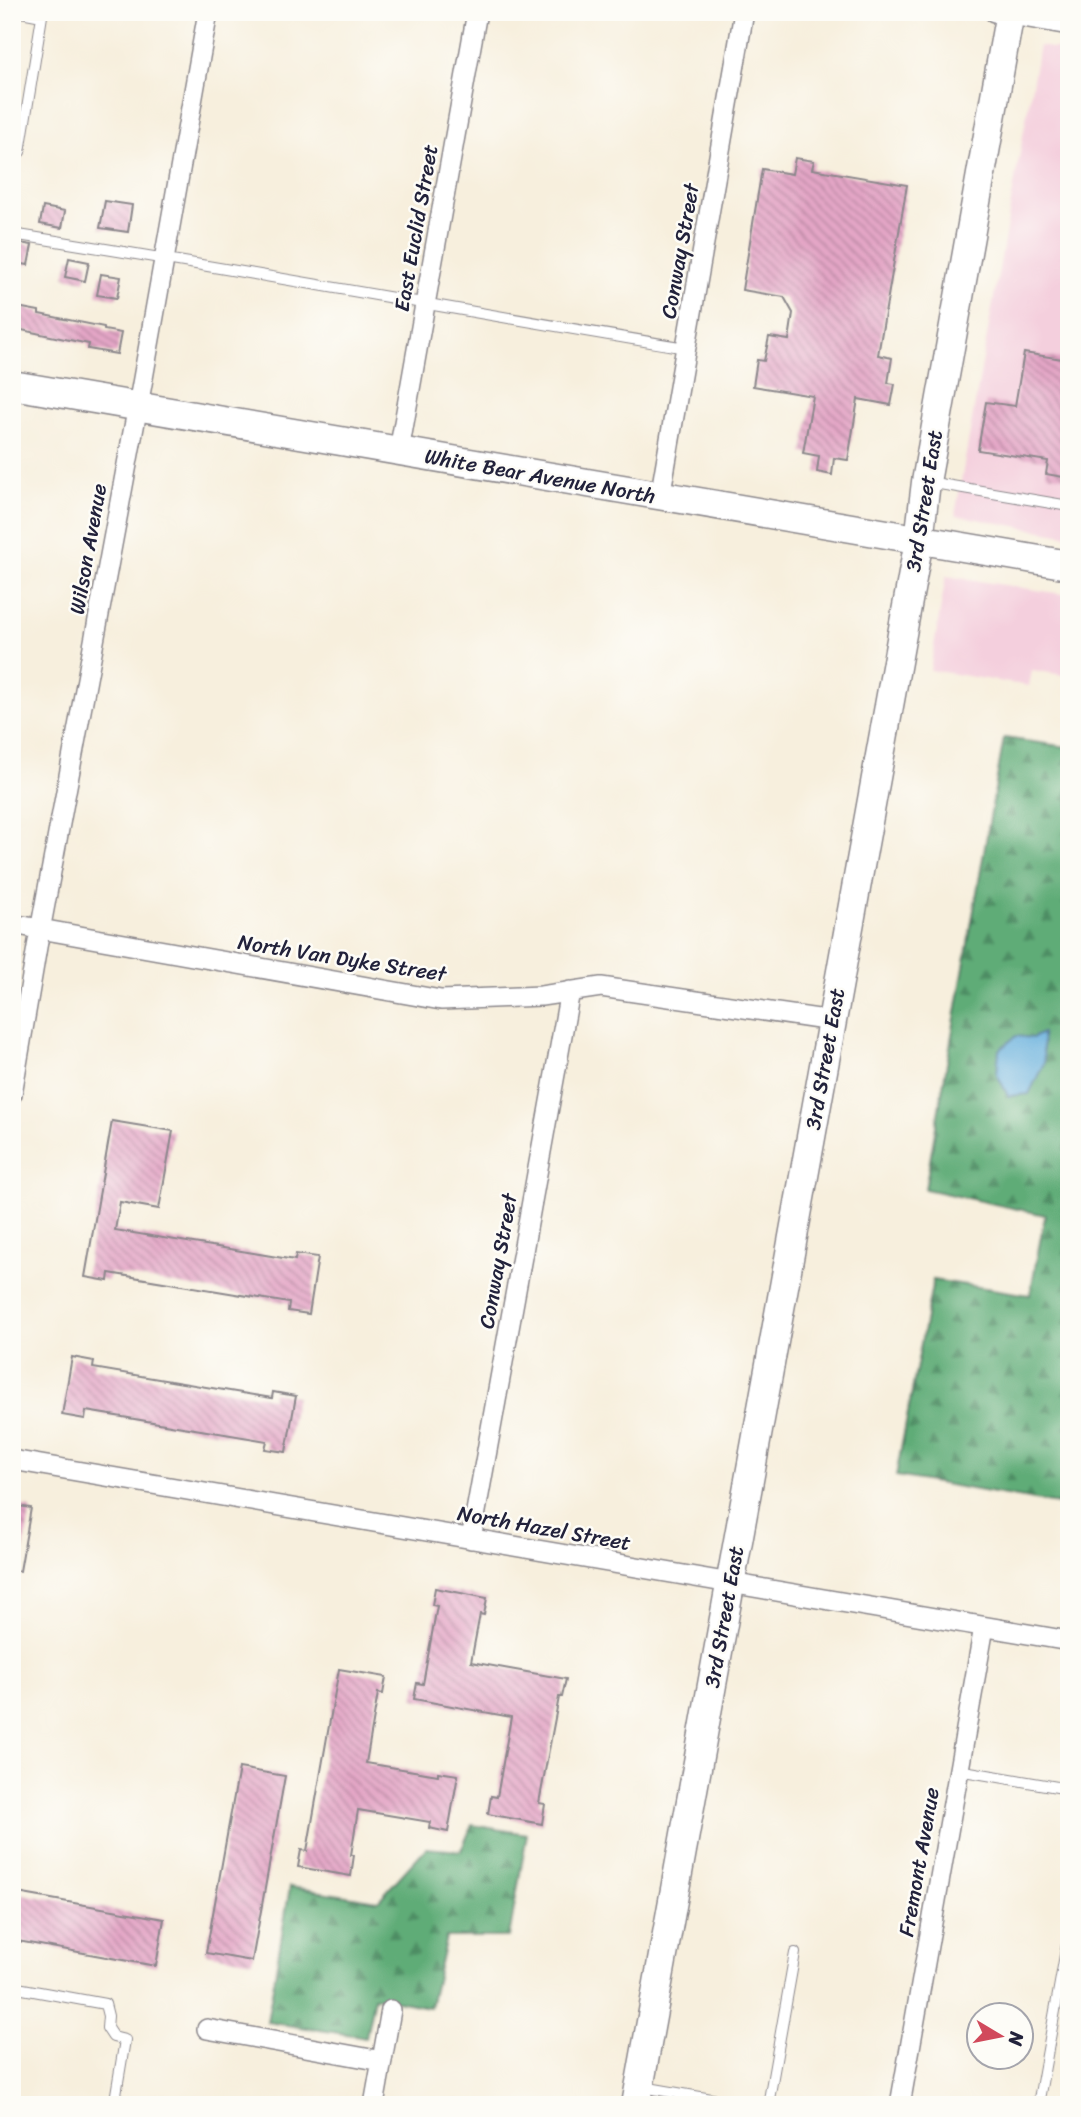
<svg xmlns="http://www.w3.org/2000/svg" width="1081" height="2117" font-family="Sriracha,sans-serif">
  <defs>
    <pattern id="forest-firs" width="22" height="20" patternUnits="userSpaceOnUse" patternTransform="scale(1.75)"><rect width="22" height="20" fill="#5eac77"/><path d="M5 1l3.5 6h-7zM16 11l3.5 6h-7z" fill="#4d8c63"/></pattern>
    <pattern id="building-back-hatch" width="6" height="6" patternUnits="userSpaceOnUse" patternTransform="scale(1.75)"><rect width="6" height="6" fill="#e4a6c6"/><path d="M-1 5l2 2M0 0l6 6M5-1l2 2" fill="none" stroke="#b887a2"/></pattern>
  </defs>
  <rect width="100%" height="100%" fill="#fdfcf7"/>
  <filter id="ink" filterUnits="userSpaceOnUse"><feTurbulence type="fractalNoise" baseFrequency=".0143" numOctaves="2"/><feDisplacementMap in="SourceGraphic" scale="14" xChannelSelector="R" yChannelSelector="G"/><feConvolveMatrix kernelMatrix="1 2 1 2 8 2 1 2 1" color-interpolation-filters="sRGB"/></filter>
  <filter id="wash" filterUnits="userSpaceOnUse"><feTurbulence type="fractalNoise" baseFrequency=".00686" numOctaves="4" result="noise"/><feDisplacementMap in="SourceGraphic" scale="28" xChannelSelector="R" yChannelSelector="G"/><feGaussianBlur stdDeviation="1.57" result="paint"/><feColorMatrix in="noise" values="0 0 0 0 0 0 0 0 0 0 0 0 0 0 0 0 0 1.4 0 .05"/><feComposite in="paint" operator="in"/></filter>
  <g filter="url(#wash)">
    <rect width="100%" height="100%" fill="#f7efdd"/>
    <path fill="#f4cfdd" d="M1039,46l30,5v485l-114,-21z
      M946,576l123,19v81l-37,-6 -3,16 -99,-16z"/>
    <path fill="url(#forest-firs)" stroke="#406759" stroke-width="2" d="M1004,738l65,9v759l-173,-30 37,-196 97,15 15,-80 -120,-26z
      M472,1825l55,9 -18,103h-63l-16,70 -56,-10 -8,40 -99,-15 23,-135 88,14 48,-53 35,3z"/>
    <path fill="#64aedc" stroke="#43688c" stroke-width="2" d="M1042,1033l2,30 -15,31 -21,2 -11,-22 2,-24 17,-14 16,2z"/>
    <g id="blocks">
      <path fill="url(#building-back-hatch)" d="M795,158l19,3 -2,8 95,16 -29,170 14,3 -4,25 7,1 -4,21 -33,-6 -10,61 -14,-2 -2,17 -15,-3 2,-16 -16,-3 10,-57 -60,-10 4,-26 7,1 5,-24 20,3 4,-27 -9,-16 -42,-7 20,-121 30,5z
        M105,201l27,4 -4,27 -28,-4z
        M43,207l22,4 -3,17 -22,-4z
        M14,242l18,3 -4,20 -16,-3z
        M69,258l20,4 -4,19 -20,-4z
        M101,274l20,3 -4,21 -20,-3z
        M12,306l27,5v3l65,13v3l17,3 -4,21 -29,-5 1,-5 -77,-16z
        M1024,353l45,7v118l-23,-4 2,-13 -70,-11 8,-48 29,4z
        M112,1121l61,10 -14,78 -39,-7 -5,28 180,30 1,-6 22,3 -9,57 -21,-3 1,-8 -180,-30 -1,8 -23,-4z
        M72,1357l22,4 -1,7 179,30 1,-6 23,4 -10,56 -21,-3 2,-8 -181,-30 -1,8 -23,-4z
        M12,1505l19,3 -11,63 -8,-1z
        M435,1588l52,10 -3,17 -4,-1 -9,48 95,17 -4,18h-3l-20,106 6,1 -3,20 -54,-10 3,-18 6,1 14,-80 -97,-18 3,-16 6,1 14,-78 -5,-1z
        M339,1669l47,8 -3,17 -5,-1 -12,70 72,12v-3l20,3 -10,57 -19,-4 1,-6 -72,-12 -7,45h3l-3,21 -53,-9 3,-17 6,1z
        M239,1768l46,8 -33,185 -46,-8z
        M12,1892l152,27 -8,47 -144,-26z"/>
    </g>
  </g>
  <g filter="url(#ink)">
    <use href="#blocks" fill-opacity="0" stroke="#8c888c" stroke-width="2"/>
    <g fill="none" stroke-linecap="round" stroke-linejoin="round">
      <defs>
        <path id="lane" d="M20,152l22,-136 -21,-4
          M12,234c225,35 449,77 674,114
          M928,482l141,24
          M958,1770l111,19
          M12,1987l93,17 3,12 -1,12 6,9 12,3 -10,60
          M643,2087l103,18
          M768,2105l27,-152
          M1038,2105l31,-172"/>
        <path id="street" d="M994,12l75,13
          M399,451l78,-439
          M660,497l84,-485
          M12,924l429,76 100,-4 60,-9 231,34
          M12,1094l25,-147 105,-563 66,-372
          M12,1460l1057,181
          M471,1539l99,-548
          M207,2029l175,32
          M374,2105l17,-95
          M900,2105l84,-478"/>
        <path id="secondary" d="M12,385l1057,180
          M636,2105l283,-1565 7,-58 84,-470"/>
      </defs>
      <use href="#lane" stroke="#8c888c" stroke-width="12"/>
      <use href="#street" stroke="#8c888c" stroke-width="22"/>
      <use href="#secondary" stroke="#8c888c" stroke-width="31"/>
      <use href="#lane" stroke="#fff" stroke-width="10"/>
      <use href="#street" stroke="#fff" stroke-width="19"/>
      <use href="#secondary" stroke="#fff" stroke-width="28"/>
    </g>
  </g>
  <g text-anchor="middle" stroke-width="5" stroke-linejoin="round" paint-order="stroke">
    <g font-size="21" fill="#22223b" stroke="#fdfcf7">
      <text transform="translate(416 228) rotate(-80)" y="7">East Euclid Street</text>
      <text transform="translate(680 251) rotate(-80)" y="7">Conway Street</text>
      <text transform="translate(540 476) rotate(10)" y="7">White Bear Avenue North</text>
      <text transform="translate(924 501) rotate(-81)" y="7">3rd Street East</text>
      <text transform="translate(88 549) rotate(-80)" y="7">Wilson Avenue</text>
      <text transform="translate(342 958) rotate(9)" y="7">North Van Dyke Street</text>
      <text transform="translate(825 1059) rotate(-80)" y="7">3rd Street East</text>
      <text transform="translate(498 1261) rotate(-80)" y="7">Conway Street</text>
      <text transform="translate(544 1528) rotate(10)" y="7">North Hazel Street</text>
      <text transform="translate(724 1617) rotate(-80)" y="7">3rd Street East</text>
      <text transform="translate(919 1862) rotate(-80)" y="7">Fremont Avenue</text>
    </g>
  </g>
  <rect width="1081" height="2117" fill="none" stroke="#fdfcf7" stroke-width="42"/>
  <g transform="translate(1000 2036) rotate(100)"><circle r="33" fill="#fdfcf7" stroke="#a5a5ac" stroke-width="2"/>
  <path d="M0-5L12 26L0 18L-12 26Z" fill="#d1495b"/>
  <text y="-10" font-size="19" font-weight="bold" text-anchor="middle" fill="#22223b">N</text>
  </g>
</svg>
